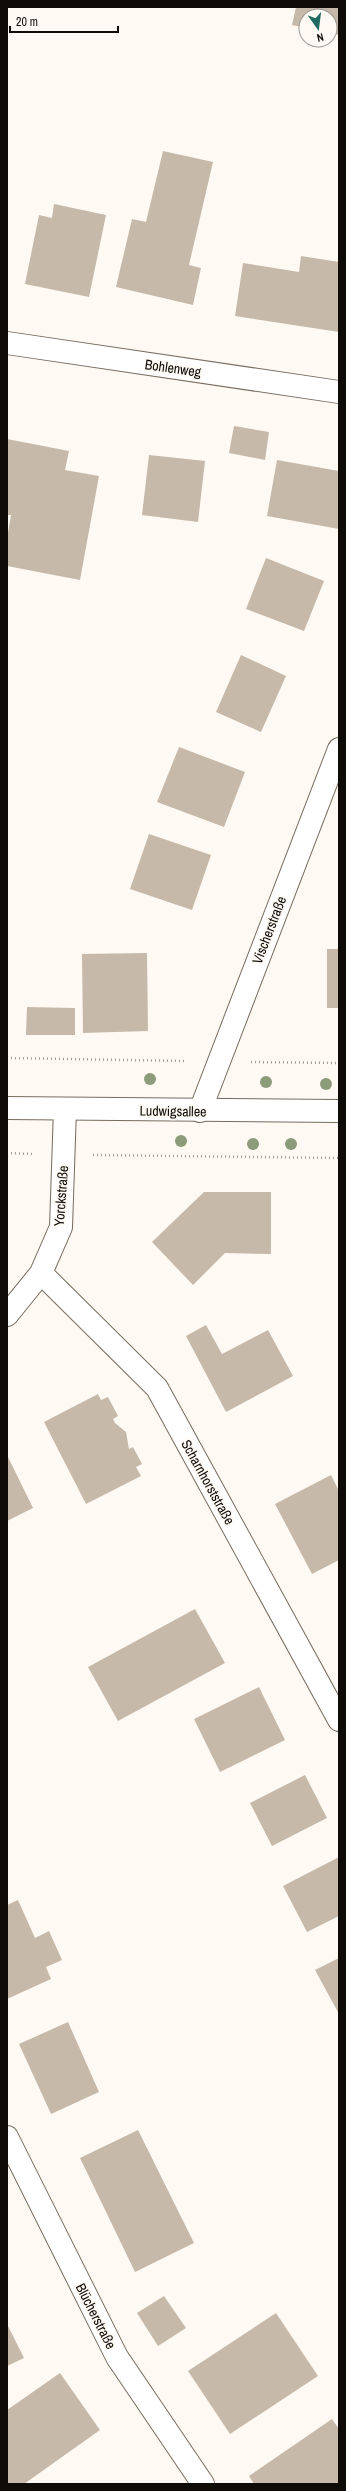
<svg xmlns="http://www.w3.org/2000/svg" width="346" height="2491" font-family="'Archivo Narrow',sans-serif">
  <rect width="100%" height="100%" fill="#fef9f3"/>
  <path fill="#c6b9aa" d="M296,7h43v28l-9,-2v-17h-24v12l-14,-3z
    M163,151l50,11 -24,103 12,3 -8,37 -77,-18 16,-68 14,3z
    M54,204l52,11 -17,82 -64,-13 14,-69 13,3z
    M301,256l38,6v70l-104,-16 8,-53 56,9z
    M234,426l35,6 -4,28 -36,-7z
    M7,439l62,12 -4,19 34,6 -19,104 -73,-14v-27l4,-24h-4z
    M149,455l56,6 -7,61 -56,-7z
    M277,460l62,11v58l-72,-13z
    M266,558l58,23 -20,50 -58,-22z
    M241,655l45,21 -25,56 -45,-20z
    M179,747l66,25 -21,55 -67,-25z
    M149,834l62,21 -19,55 -62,-21z
    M327,949h12v59h-12z
    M147,953l1,78 -65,2 -1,-79z
    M27,1007l48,1v27h-49z
    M204,1192h67v62l-46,-1 -32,32 -41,-43z
    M206,1325l16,29 46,-24 25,46 -67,36 -40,-76z
    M98,1394l3,6 7,-3 10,19 -5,3 2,4 11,9 3,17 4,-2 9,17 -6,3 5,9 -55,28 -42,-82z
    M7,1455l26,53 -26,13z
    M331,1475l8,16v69l-27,14 -37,-70z
    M195,1609l30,54 -107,58 -30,-54z
    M259,1687l26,53 -65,32 -26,-53z
    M305,1775l22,43 -55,28 -22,-43z
    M339,1857v59l-32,16 -24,-46z
    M18,1900l17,38 14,-7 13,29 -16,7 5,12 -44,20v-94z
    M339,1958v56l-24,-44z
    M68,2022l31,70 -48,22 -32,-70z
    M138,2130l56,113 -59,29 -55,-114z
    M164,2296l22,32 -28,18 -21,-33z
    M276,2313l42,63 -88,58 -42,-63z
    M7,2324l17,34 -17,8z
    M60,2373l40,57 -76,54h-17v-74z
    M332,2419l7,10v55h-85l-5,-8z"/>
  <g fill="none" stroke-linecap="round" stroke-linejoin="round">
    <defs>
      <path id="minor" d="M7,343l332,49
        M200,1111l139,-362
        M41,1273l116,115 182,332
        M7,1315l34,-42 20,-46 4,-118
        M7,2137l110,220 86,127"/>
      <path id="tertiary" d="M7,1108l332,3"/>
    </defs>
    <use href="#minor" stroke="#766c5e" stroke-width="24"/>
    <use href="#tertiary" stroke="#766c5e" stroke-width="24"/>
    <path stroke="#a09c96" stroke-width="2.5" stroke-dasharray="1 3" stroke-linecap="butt" d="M7,1058l179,3
      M251,1062l88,1
      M7,1153l25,1
      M93,1155l246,3"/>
    <use href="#minor" stroke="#fff" stroke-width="22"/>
    <use href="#tertiary" stroke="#fff" stroke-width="22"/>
  </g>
  <g fill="#8c9b79">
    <circle cx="150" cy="1079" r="6"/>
    <circle cx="266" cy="1082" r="6"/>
    <circle cx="326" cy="1084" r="6"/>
    <circle cx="181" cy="1141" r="6"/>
    <circle cx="253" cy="1144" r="6"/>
    <circle cx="291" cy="1144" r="6"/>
  </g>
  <g text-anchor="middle" stroke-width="3.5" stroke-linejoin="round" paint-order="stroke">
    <g font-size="14" fill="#0f0c07" stroke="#fef9f3">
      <text transform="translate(173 368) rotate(8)" y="5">Bohlenweg</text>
      <text transform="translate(269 930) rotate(-69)" y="5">Vischerstraße</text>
      <text transform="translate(173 1111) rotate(1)" y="5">Ludwigsallee</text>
      <text transform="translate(61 1196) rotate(-86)" y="5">Yorckstraße</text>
      <text transform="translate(208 1482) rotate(61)" y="5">Scharnhorststraße</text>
      <text transform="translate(96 2316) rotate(63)" y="5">Blücherstraße</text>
    </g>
  </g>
  <rect width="346" height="2491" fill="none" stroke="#0f0c07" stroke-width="16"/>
  <g transform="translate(318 28) rotate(166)"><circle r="19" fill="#fef9f3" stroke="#9e9a95"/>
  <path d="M0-3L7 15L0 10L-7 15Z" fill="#216a62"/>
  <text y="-6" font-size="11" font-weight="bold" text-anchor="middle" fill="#0f0c07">N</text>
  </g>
  <path d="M10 26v6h108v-6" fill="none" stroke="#0f0c07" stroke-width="2"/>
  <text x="16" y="26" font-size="12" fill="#0f0c07" stroke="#fef9f3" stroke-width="3" paint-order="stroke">20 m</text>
</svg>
